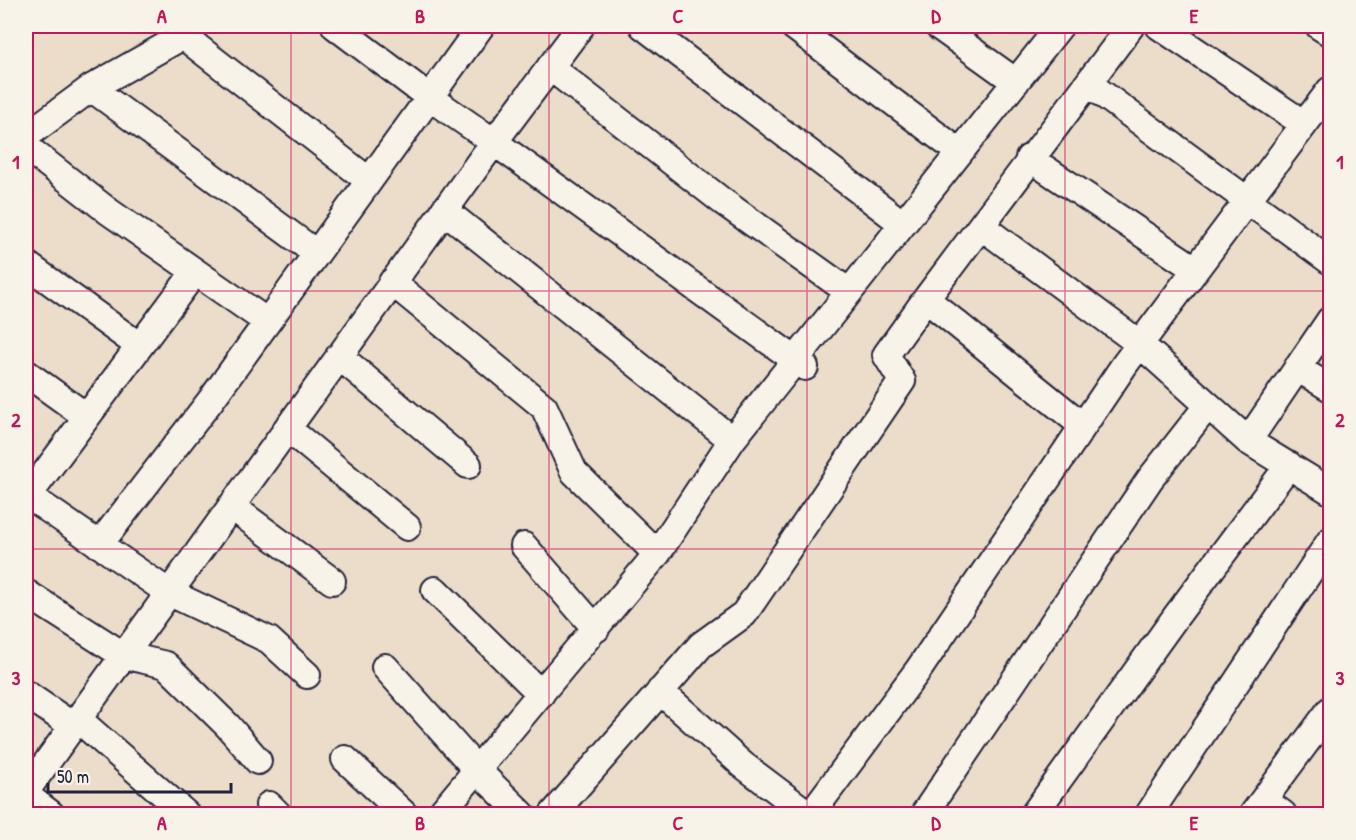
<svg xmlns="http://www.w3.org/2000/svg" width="1356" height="840" font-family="'Patrick Hand',sans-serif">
  <rect width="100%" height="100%" fill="#ecdcca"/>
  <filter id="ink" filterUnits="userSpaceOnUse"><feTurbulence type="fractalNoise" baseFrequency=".0167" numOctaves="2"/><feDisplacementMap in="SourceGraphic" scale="12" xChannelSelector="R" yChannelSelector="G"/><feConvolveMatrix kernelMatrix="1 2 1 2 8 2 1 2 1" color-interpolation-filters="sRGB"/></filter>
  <g filter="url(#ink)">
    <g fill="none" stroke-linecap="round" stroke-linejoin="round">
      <defs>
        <path id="street" d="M581,26l-87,116 311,225
          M643,26l260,198
          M793,26l166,126
          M938,26l78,56
          M1159,26l145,98
          M1319,26l11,7
          M183,36l185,144
          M550,67l172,134 127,91
          M1089,84l241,177
          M91,88l225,165
          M26,136l65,-48 92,-52 12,-10
          M26,147l82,64 158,110
          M1029,158l166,111
          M444,210l288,230
          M981,226l159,118 108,97
          M26,264l112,81
          M392,282l152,125 30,65 83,82
          M926,299l205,-273
          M1330,320l-82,121 82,50
          M339,356l129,109
          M1297,368l33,20
          M26,373l61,44
          M287,428l120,99
          M26,494l142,98 101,48 38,35
          M28,496l166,-223
          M231,506l101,75
          M99,545l112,-145 270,-374
          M524,546l72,83
          M435,590l106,104
          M26,593l97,62 43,10 62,61 30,35
          M385,667l92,103 45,44
          M660,691l83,74 65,49
          M26,694l47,32 -47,65
          M78,719l108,95
          M73,726l421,-584 -65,-45 -94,-71
          M345,759l59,55
          M26,795l25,19
          M1264,800l19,14
          M269,805l9,9
          M440,814l217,-260 75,-114 328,-414
          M553,814l148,-169 43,-31 158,-233 -16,-26 40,-56 157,127
          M811,814l108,-145 206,-305 205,-274
          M924,814l226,-335 58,-74
          M1034,814l143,-199 112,-150
          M1149,814l181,-273
          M1253,814l77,-104"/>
      </defs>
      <use href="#street" stroke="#22223b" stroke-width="30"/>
      <use href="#street" stroke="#f7f3e8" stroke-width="26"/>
    </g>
  </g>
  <path fill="none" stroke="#c2185b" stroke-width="1.5" stroke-opacity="0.55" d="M291,26v788M549,26v788M807,26v788M1065,26v788M26,291h1304M26,549h1304"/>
  <rect width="1356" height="840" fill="none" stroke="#f7f3e8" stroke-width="66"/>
  <path d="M48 783v9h183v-9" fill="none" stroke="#22223b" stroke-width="3"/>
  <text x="57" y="783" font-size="18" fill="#22223b" stroke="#f7f3e8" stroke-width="4.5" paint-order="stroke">50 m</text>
  <rect x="33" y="33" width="1290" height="774" fill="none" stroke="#c2185b" stroke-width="2"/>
  <g font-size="20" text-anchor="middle" font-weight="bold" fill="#c2185b">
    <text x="162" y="23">A</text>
    <text x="420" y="23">B</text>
    <text x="678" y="23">C</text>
    <text x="936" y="23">D</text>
    <text x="1194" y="23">E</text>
    <text x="16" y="169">1</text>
    <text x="1340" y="169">1</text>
    <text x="16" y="427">2</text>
    <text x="1340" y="427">2</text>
    <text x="16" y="685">3</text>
    <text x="1340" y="685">3</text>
    <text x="162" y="830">A</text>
    <text x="420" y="830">B</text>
    <text x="678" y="830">C</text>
    <text x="936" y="830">D</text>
    <text x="1194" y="830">E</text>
  </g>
</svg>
